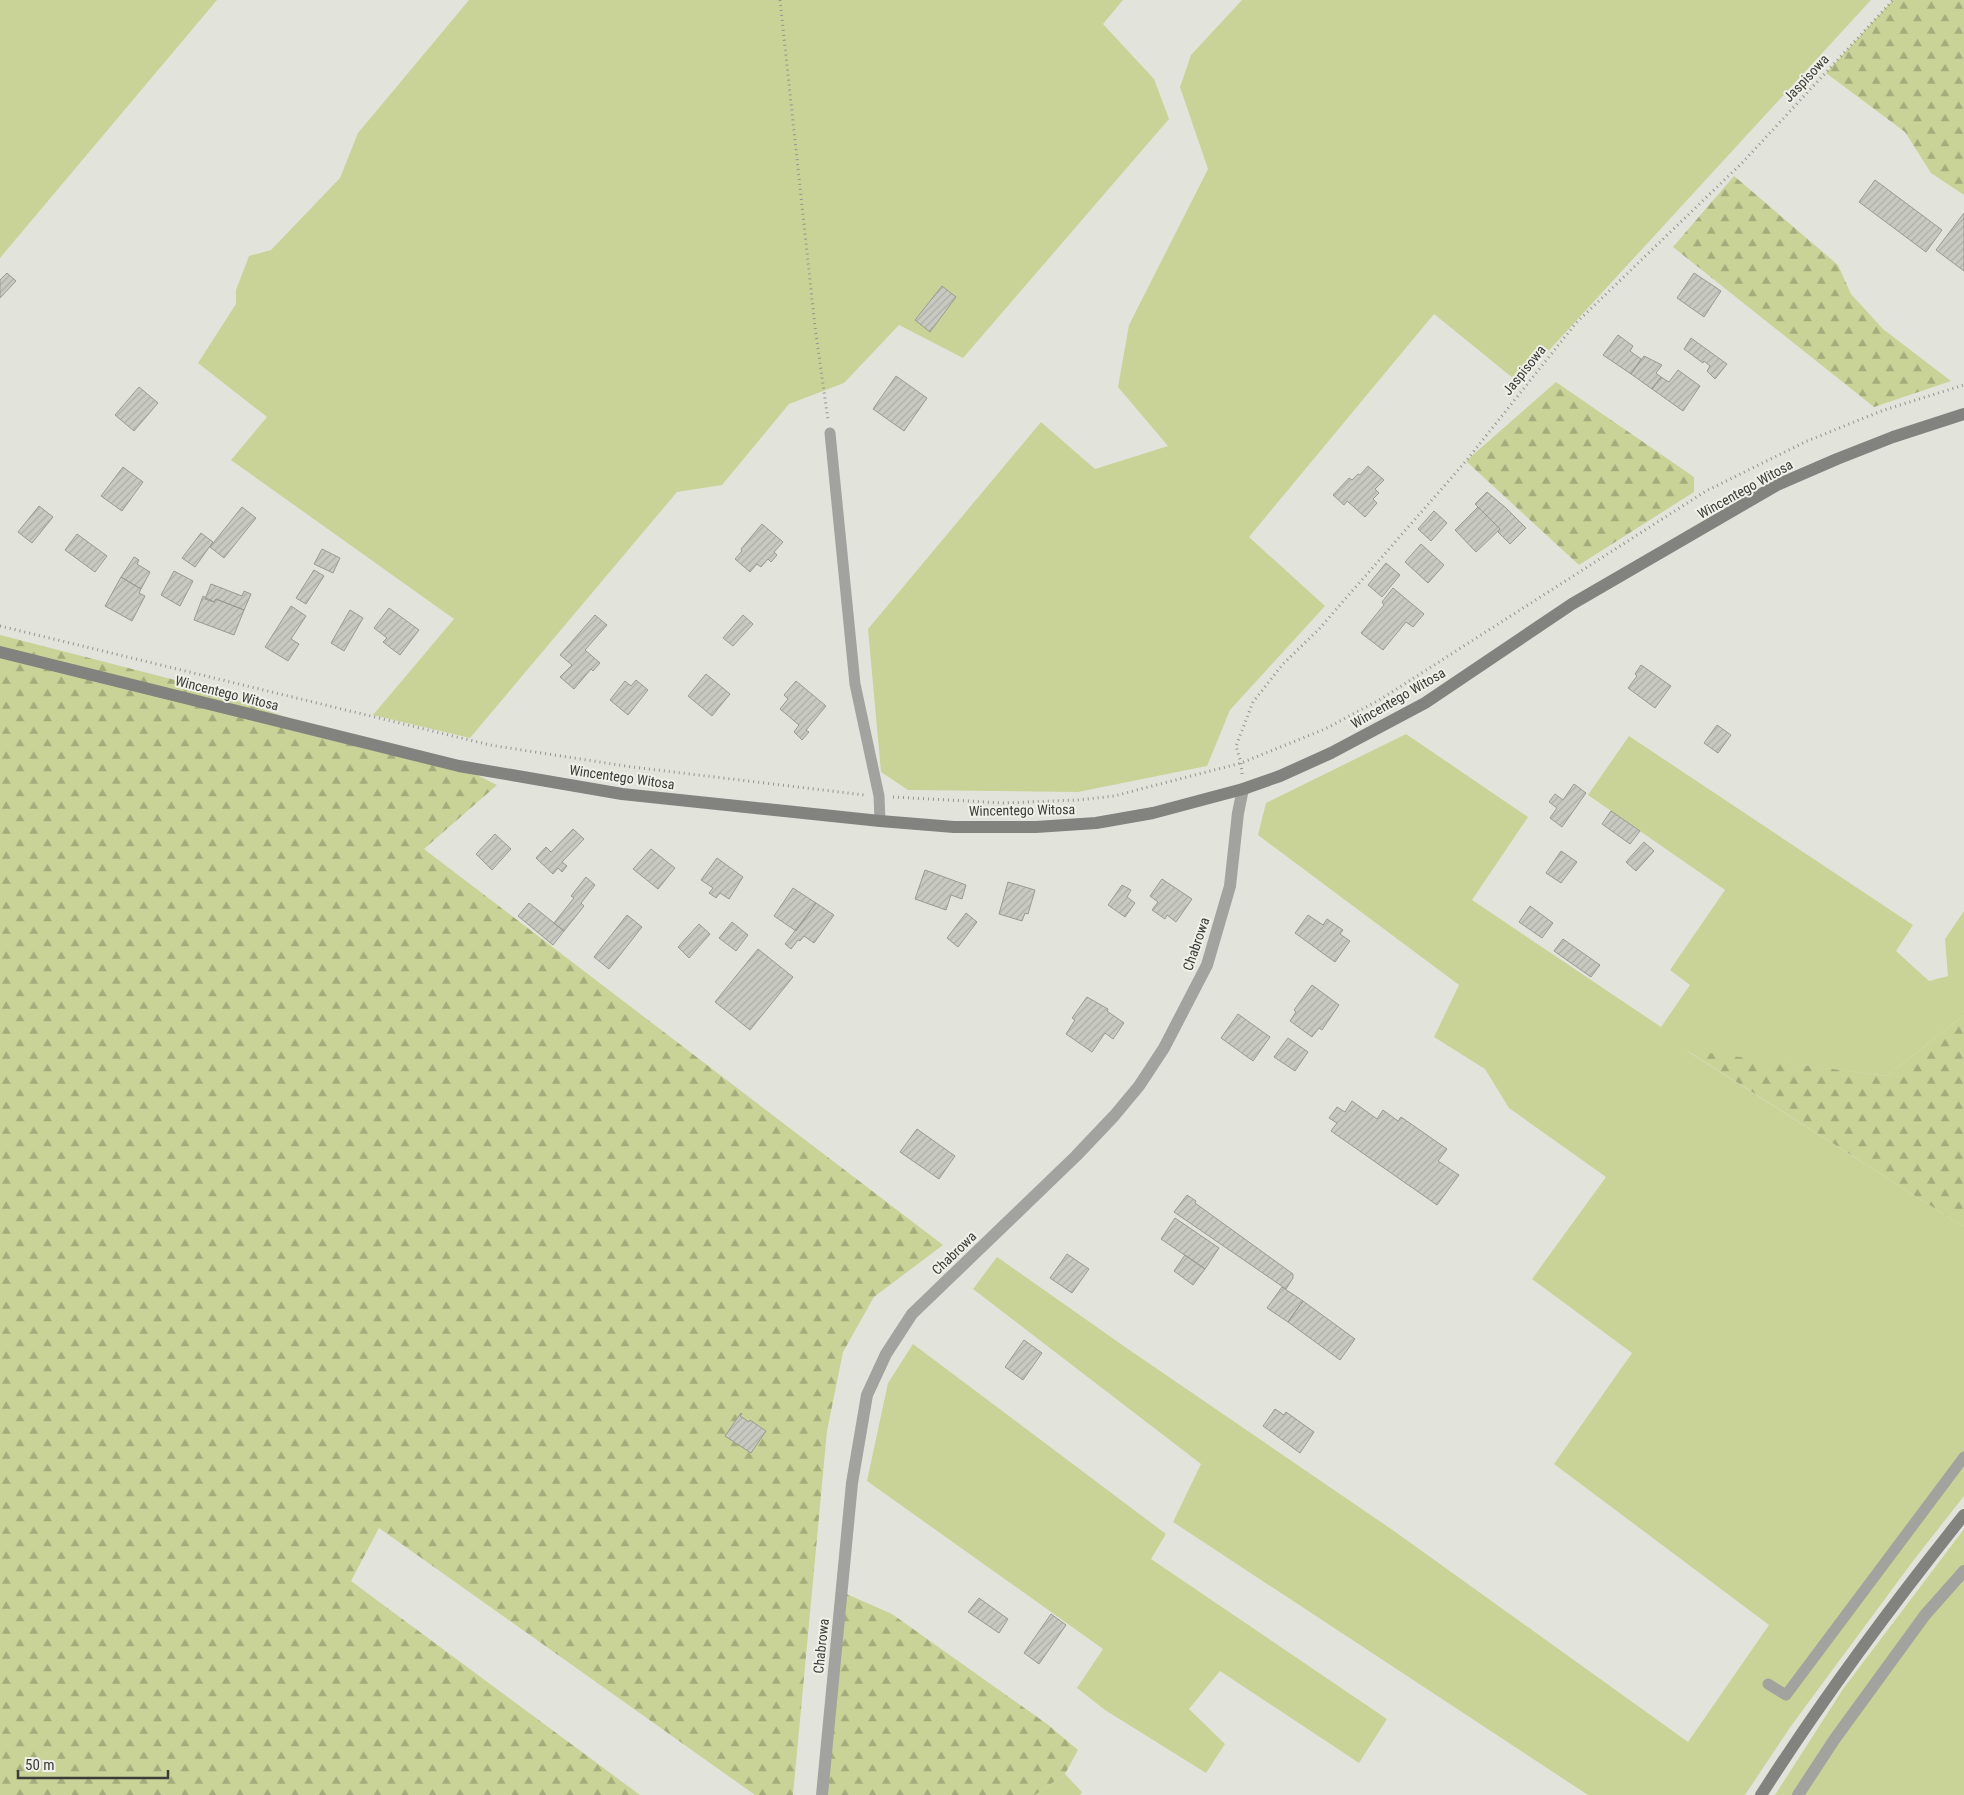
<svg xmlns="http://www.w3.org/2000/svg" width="1964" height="1795" font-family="'Roboto Condensed',sans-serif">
  <defs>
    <pattern id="forest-firs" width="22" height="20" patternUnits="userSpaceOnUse" patternTransform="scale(1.25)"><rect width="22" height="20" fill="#c9d397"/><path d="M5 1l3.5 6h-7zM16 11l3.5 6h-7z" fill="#a4ac7c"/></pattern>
    <pattern id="building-hatch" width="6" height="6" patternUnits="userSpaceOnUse" patternTransform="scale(1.25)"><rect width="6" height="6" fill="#c8cac2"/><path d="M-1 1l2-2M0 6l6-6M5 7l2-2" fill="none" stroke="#adaea7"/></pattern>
  </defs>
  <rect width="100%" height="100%" fill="#e2e4dc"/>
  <path fill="#c9d397" d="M0,0h217l-217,258z
    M469,0h654l-20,24 51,55 15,40 -206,239 -64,-33 -55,58 -55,21 -67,81 -45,7 -207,246 -97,-23 81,-96 -223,-159 36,-43 -69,-54 38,-59v-14l13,-34 22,-6 69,-72 18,-45z
    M1242,0h629l-352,383 -85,-69 -185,223 76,69 -95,104 -23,56 -129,26 -170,-2 -27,-18 -13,-143 173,-207 54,47 73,-23 -50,-59 11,-62 79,-156 -28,-82 11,-32z
    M1406,734l122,83 -56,83 189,127 29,-42 -20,-15 55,-80 -137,-95 41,-59 284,189 -17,26 33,30 19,-5 -3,-37 19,-28v104l-77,61 -200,-25 277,176v269l-51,65 -122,165 -46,69h-157l-415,-273 28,-58 -228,-175 24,-32 131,92 266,182 294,211 81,-117 -215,-161 78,-111 -100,-74 74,-102 -97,-69 -24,-39 -51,-32 25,-52 -201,-150 8,-32z
    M913,1344l253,190 -15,25 236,160 -28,44 -139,-92 -31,38 36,35 -19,29 -101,-63 -28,-22 26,-39 -236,-168 21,-98z
    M1964,1529v266h-189l68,-106z
    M1065,1774l17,18 -2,3h-45z"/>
  <path fill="url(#forest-firs)" d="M1893,0h71v195l-33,-22 -26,-41 -79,-59z
    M1734,176l104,89 13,29 32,35 68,52 -77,26 -201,-160z
    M1556,382l138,95v15l-115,73 -113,-104z
    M0,635l175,45 183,61 101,25 38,19 -73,64 519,396 -69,52 -31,55 -16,79 -34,364h-38l-376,-267 -28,53 289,214h-640z
    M1964,1015v212l-278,-177 201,26z
    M842,1592l50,22 155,110 31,26 -13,24 -30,21h-213z"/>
  <path fill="url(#building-hatch)" stroke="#999a92" d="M1875,180l67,50 -16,22 -67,-50z
    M1964,213v58l-28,-21z
    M7,273l9,8 -16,17v-18z
    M1694,273l27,18 -17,26 -27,-19z
    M942,286l14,11 -26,35 -15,-12z
    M1618,335l15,11 -3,5 11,8 -10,15 -28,-19z
    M1691,338l36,26 -12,15 -8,-8 3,-5 -6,-5 -1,2 -19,-14z
    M1644,356l18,9 -6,8 5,4 -9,12 -21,-15z
    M1678,370l22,16 -17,25 -31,-22 9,-12 8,5z
    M896,376l31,22 -23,33 -31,-22z
    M139,387l19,16 -24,28 -19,-16z
    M1368,466l16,14 -9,9 4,4 -6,6 4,4 -12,14 -18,-16 -3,4 -11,-10 16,-17 3,2 6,-6 2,1z
    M123,467l20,15 -21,29 -21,-15z
    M1487,492l19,16 20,20 -16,16 -12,-12 2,-3 -25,-25z
    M39,506l14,11 -21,26 -14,-11z
    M242,507l14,11 -32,40 -14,-11z
    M1478,507l22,22 -24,23 -21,-22z
    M1434,511l13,12 -16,18 -13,-12z
    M762,524l21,18 -9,10 3,3 -6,7 -3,-3 -7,8 -4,-3 -7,8 -15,-13 7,-8 -1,-2z
    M201,533l12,9 -18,25 -13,-9z
    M77,534l30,22 -12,16 -30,-22z
    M1421,544l23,21 -16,18 -23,-21z
    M322,549l18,9 -7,15 -19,-9z
    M134,557l5,3 -2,4 13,8 -9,17 -20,-12z
    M1386,563l14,12 -18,22 -14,-12z
    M314,570l10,6 -18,28 -10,-6z
    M174,571l19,10 -13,25 -19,-11z
    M121,577l20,12 -2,4 6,3 -13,25 -27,-15z
    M211,584l31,12 2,-5 7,3 -7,16 -28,-11 -2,3 -9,-3z
    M1393,588l31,26 -11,13 -7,-5 -23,28 -22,-17 23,-28 -2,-3z
    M203,596l11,6 2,-3 28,11 -10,25 -40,-15z
    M291,606l15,10 -15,23 8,5 -11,17 -23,-14z
    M389,608l30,22 -19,25 -17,-13 4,-4 -13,-10z
    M350,610l13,8 -19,33 -13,-8z
    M595,615l12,10 -22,25 15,13 -7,8 -2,-2 -17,20 -14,-12 12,-12 -12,-10z
    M743,615l10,9 -20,22 -10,-8z
    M1641,665l30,21 -16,22 -27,-20 9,-12 -2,-2z
    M706,674l24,20 -18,22 -24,-20z
    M636,680l12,10 -20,25 -18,-15 15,-19 6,5z
    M796,681l30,25 -20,24 3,2 -7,8 -8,-8 5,-7 -19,-16 8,-10 -4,-4z
    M1717,725l14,10 -13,18 -14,-10z
    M1574,784l12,9 -24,34 -12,-9 7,-10 -8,-6 6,-8 8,6z
    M1611,811l29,20 -10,13 -28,-20z
    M573,829l11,10 -22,23 5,4 -5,6 -4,-4 -5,6 -17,-16 10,-11 5,5z
    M495,834l16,15 -19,21 -16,-16z
    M1644,842l10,9 -18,20 -10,-9z
    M651,849l24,19 -17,21 -25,-20z
    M1561,851l16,11 -16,21 -15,-10z
    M717,858l26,19 -14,22 -9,-6 -4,5 -7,-5 4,-5 -12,-8z
    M925,870l41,15 -4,14 -11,-4 -5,15 -31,-11z
    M586,877l9,8 -14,18 3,3 -20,25 -10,-8 20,-25 -3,-2z
    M1162,879l30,20 -16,23 -9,-7 -2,4 -13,-9 6,-8 -8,-6z
    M1008,882l27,8 -7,24 -3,-1 -3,8 -23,-7z
    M1122,885l9,5 -4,7 8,6 -10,14 -17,-12z
    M793,888l23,15 -20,28 -22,-15z
    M529,903l35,28 -11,14 -35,-29z
    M816,903l18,12 -20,28 -10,-7 -4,5 -2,-1 -7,9 -6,-5z
    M1530,906l23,17 -11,15 -23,-16z
    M966,913l11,9 -19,25 -11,-9z
    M627,915l15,12 -33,42 -15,-12z
    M1308,915l15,10 4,-6 16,11 -3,4 10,7 -15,21 -40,-29z
    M732,922l16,13 -12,16 -17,-13z
    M699,924l11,10 -21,24 -11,-11z
    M1563,939l37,26 -9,12 -37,-26z
    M758,949l35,28 -43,53 -35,-28z
    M1312,985l27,20 -17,25 -3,-2 -7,9 -22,-16 6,-9 -2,-2z
    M1087,997l21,12 -1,2 17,12 -11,16 -8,-6 -13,19 -26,-18 9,-14 -3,-2z
    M1238,1014l32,23 -17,24 -32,-23z
    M1288,1038l20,14 -13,19 -21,-14z
    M1352,1101l25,18 6,-9 15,11 3,-4 46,32 -9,12 21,14 -22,30 -106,-74 6,-8 -8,-5 8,-11 8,5z
    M917,1129l38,27 -16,23 -39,-27z
    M1187,1195l9,6 -1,2 98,71v4l-7,11 -112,-77z
    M1175,1218l44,30 -14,21 -44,-30z
    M1067,1254l22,15 -17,24 -22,-15z
    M1185,1255l20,14 -12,16 -19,-14z
    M1282,1287l21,14 -15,21 -21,-14z
    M1303,1301l52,38 -15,21 -52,-38z
    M1024,1340l18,13 -19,27 -18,-13z
    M1275,1409l9,6 2,-3 28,20 -14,21 -37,-27z
    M741,1413l1,1 -2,2 9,6 1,-2 16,11 -15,22 -26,-17z
    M979,1598l29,21 -9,14 -31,-21z
    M1051,1614l15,11 -27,39 -15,-11z"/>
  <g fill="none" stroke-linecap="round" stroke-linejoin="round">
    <path stroke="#93958e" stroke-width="3" stroke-dasharray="1 4" stroke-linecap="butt" d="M780,0l35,327 13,93
      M0,626l490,119 142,22 232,28
      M1242,774l-1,-11 -5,-17 17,-44 30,-38 36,-35 147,-168 110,-138 167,-161 150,-162
      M893,797l111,6 74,-3 36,-4 127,-33 84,-34 56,-30 325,-208 101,-50 77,-31 80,-25"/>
    <path stroke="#a2a29f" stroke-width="11" d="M830,433l25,251 24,112 1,25
      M1768,1684l18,11 178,-238"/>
    <path stroke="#a2a29f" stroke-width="12" d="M822,1795l30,-312 15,-88 19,-41 26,-40 164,-158 38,-40 25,-30 25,-38 43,-83 23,-79 8,-73 5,-24
      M1798,1795l36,-55 91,-125 39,-44"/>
    <path stroke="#82837e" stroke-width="12" d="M0,652l459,114 163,28 258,27 74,6h82l60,-4 57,-10 90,-24 37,-13 51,-23 94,-50 147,-99 205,-119 60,-26 56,-22 71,-23
      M1761,1795c62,-97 131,-190 203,-280"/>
  </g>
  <g text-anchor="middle" stroke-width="4" stroke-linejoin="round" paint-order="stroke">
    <g font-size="14" fill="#3c3d39" stroke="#eff1e9">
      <text transform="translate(1806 78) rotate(-47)" y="5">Jaspisowa</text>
      <text transform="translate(1524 370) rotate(-51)" y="5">Jaspisowa</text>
      <text transform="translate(1745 489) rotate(-29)" y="5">Wincentego Witosa</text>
      <text transform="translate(227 693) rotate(14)" y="5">Wincentego Witosa</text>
      <text transform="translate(1398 698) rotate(-30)" y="5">Wincentego Witosa</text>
      <text transform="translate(622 777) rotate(8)" y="5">Wincentego Witosa</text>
      <text transform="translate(1022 810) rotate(-1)" y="5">Wincentego Witosa</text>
      <text transform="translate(1196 944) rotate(-71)" y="5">Chabrowa</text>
      <text transform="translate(954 1253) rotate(-44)" y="5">Chabrowa</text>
      <text transform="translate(821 1646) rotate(-84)" y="5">Chabrowa</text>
    </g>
  </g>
  <path d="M18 1770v8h150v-8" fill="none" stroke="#3c3d39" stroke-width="2.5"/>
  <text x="25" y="1770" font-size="15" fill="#3c3d39" stroke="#eff1e9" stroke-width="4" paint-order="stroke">50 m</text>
</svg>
